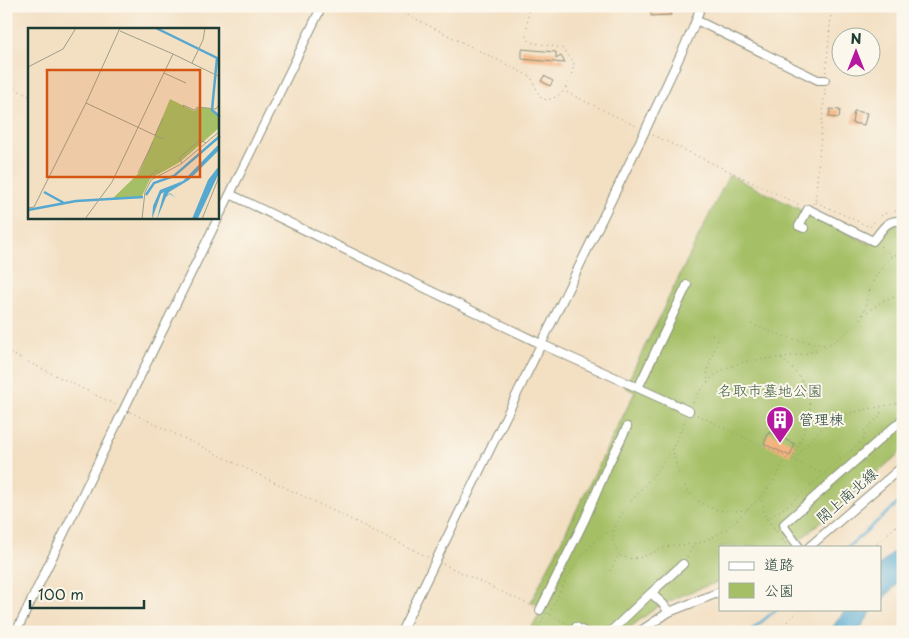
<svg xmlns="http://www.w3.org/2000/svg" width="909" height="638" font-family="'Playpen Sans','Klee One',sans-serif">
  <rect width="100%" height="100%" fill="#fbf7ec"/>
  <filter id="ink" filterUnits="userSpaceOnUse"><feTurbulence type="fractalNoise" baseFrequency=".02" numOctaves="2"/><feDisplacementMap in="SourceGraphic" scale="10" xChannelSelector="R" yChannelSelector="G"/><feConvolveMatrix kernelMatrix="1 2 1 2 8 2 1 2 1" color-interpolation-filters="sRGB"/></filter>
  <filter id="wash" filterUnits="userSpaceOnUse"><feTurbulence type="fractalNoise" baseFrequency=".0096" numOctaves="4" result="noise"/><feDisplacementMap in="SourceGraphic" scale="20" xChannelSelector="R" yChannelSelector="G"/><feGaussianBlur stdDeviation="1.12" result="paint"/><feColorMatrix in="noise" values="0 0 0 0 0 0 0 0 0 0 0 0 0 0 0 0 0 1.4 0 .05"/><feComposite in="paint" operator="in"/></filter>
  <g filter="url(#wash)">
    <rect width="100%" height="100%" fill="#f3dfc2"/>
    <path fill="#a4bf65" stroke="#627e4c" d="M729,175l141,69 22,-20 11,1v225l-111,97h-72v34l-30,11 -33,15 -33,25h-96l17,-24 -14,-6 104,-210 -10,-5z"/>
    <path fill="#55a8d0" stroke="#3a7282" d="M903,542v36l-23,24v-37z
      M846,609h27l-15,23h-29z"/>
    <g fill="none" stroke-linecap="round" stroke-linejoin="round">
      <path stroke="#55a8d0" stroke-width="2.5" d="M848,547l55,-48
        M749,632l28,-23"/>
    </g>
    <g id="blocks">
      <path fill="#f3af78" d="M670,6l1,9 -20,1v-9z
        M522,49l34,3v7l5,-3 4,7 -43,-4z
        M544,76l9,5 -3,5 -9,-5z
        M830,109l10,1 -1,8 -10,-1z
        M854,111l13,2 -3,12 -12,-2z
        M769,432l26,12 -5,12 -26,-12z"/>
    </g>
  </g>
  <g filter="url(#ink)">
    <use href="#blocks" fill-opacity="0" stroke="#898e7b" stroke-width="1"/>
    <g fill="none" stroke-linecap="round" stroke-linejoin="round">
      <defs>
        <path id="minor" d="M322,6l-92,188 311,150 148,67
          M696,20l122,60h7
          M804,228l-5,-2 9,-17 65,32c10,-12 13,-22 30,-20
          M638,388l49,-103
          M799,547l-14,-19 -1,-4 119,-105
          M809,547l94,-81
          M651,593l32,-29
          M540,610l45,-91 24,-56 18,-36
          M576,627l8,5
          M16,632l108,-223 106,-215
          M401,632l244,-501 48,-103 8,-22
          M610,632l41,-39 12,11 6,8
          M639,632l30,-20 51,-20"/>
      </defs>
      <use href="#minor" stroke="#898e7b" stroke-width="10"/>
      <path stroke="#898e7b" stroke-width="1" stroke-dasharray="1 4" stroke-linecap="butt" d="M390,6l141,71 10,21 6,2 9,-3 8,-6 74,36
        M529,6l-3,31 4,5 32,6 12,14 -1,8 -8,20
        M826,72l5,-56 5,-10
        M6,84l23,12
        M653,135l147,70
        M218,188l4,3
        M816,202l54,25c9,-12 17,-17 33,-16
        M813,204l2,-2 10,-113
        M880,246l12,10
        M863,315l21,-15 19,-5
        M751,324c25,11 48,17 75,21
        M712,334l6,2
        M6,351l112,55
        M781,358c41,35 32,58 11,101
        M708,379l-1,-9 11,-30
        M693,403c35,-65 90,-30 140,-61 10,-6 22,-16 29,-26 3,-4 4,-12 5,-18 6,-19 16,-39 36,-47
        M130,412l298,145
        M697,415l128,60
        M673,448c4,27 13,53 42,61 10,3 21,2 32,1
        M786,458l-11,21 -14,18 4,19 23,31
        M795,460c10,-14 22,-30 37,-39 20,-12 48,-13 71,-19
        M766,519l20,-12 78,-68v-8l17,-16 -1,-7
        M873,547l30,-27
        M619,555c-3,-5 -7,-11 -6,-18 2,-25 38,-56 52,-77 9,-13 15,-27 21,-42
        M687,557l7,-13c36,-10 41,-25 67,-47
        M443,564l91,43
        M610,571l9,-16c16,9 30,-2 45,-7 9,-4 19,-3 28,-4
        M546,613l24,12
        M549,614c13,-27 35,-74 65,-84
        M27,629l7,3
        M537,632l7,-15
        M776,632l25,-23"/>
      <use href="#minor" stroke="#fff" stroke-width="8"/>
    </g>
  </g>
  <defs>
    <symbol id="building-pin" viewBox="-11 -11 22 30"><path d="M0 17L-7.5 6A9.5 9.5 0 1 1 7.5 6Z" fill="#b5179e" stroke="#fbf7ec"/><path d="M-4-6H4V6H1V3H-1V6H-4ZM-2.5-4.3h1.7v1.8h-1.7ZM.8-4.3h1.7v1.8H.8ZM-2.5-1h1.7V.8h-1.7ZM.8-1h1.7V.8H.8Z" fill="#fff"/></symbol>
  </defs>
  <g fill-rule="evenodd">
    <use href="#building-pin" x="764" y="404" width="32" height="43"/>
  </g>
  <g text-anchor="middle" stroke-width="4" stroke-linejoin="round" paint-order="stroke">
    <g font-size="15" fill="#405e40" stroke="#fbf7ec">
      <text x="770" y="396">名取市墓地公園</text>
    </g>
    <g font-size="15" fill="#1f3d34" stroke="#fbf7ec" text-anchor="start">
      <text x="799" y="425">管理棟</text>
    </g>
    <g font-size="15" fill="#1f3d34" stroke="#fbf7ec">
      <text transform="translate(847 496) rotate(-41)" y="5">閖上南北線</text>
    </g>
  </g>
  <g transform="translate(28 28)">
    <rect width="191" height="191" fill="#f3dfc2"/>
    <path d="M142,71l24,12 4,-3h13l8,10v10l-39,34 -30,17 -8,17 -31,4 28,-27z" fill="#a4bf65"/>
    <path d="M191,116v6l-30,30 -20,12 -2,4 3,-3 6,5 -6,-4 -4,3 -9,22 7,-27 -3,2 -9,25 1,-13 7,-16 23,-9zM191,138v7l-21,45 -6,1 16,-39z" fill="#55a8d0"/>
    <path fill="none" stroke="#55a8d0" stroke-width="2.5" d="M128,0l61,30 -5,52 8,7M16,164l20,11M118,167l8,-12 20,-7 46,-40M0,182l48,-9 67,-4"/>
    <path fill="none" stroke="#9e9e89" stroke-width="1" d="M92,0l-34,75 77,36M145,26l47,23M164,35l11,-23 2,-12M0,39l35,-18 13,-21M136,45l22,10M155,80v-3l11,5 4,-3 18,2 4,-6M127,107l8,-17M154,135l-3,-5 21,-18 6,3M110,145l15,-31M116,148l4,1 9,-7 3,3M0,180l6,-1 52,-104M57,191l27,-37 61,-128 -53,-23M114,191l3,-27 6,-12 30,-16 39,-33M174,191l17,-42"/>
    <path fill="#d45610" fill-opacity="0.15" stroke="#d45610" stroke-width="2.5" d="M19,42h153v107h-153z"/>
    <rect width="191" height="191" fill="none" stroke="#1f3d34" stroke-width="2.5"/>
  </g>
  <rect width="909" height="638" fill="none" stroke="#fbf7ec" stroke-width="25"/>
  <rect x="719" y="546" width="162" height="65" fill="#fbf7ec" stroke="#a3ada2"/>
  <rect x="729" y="562" width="25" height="8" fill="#ffffff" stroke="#a3ada2"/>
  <text x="764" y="570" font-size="15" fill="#1f3d34">道路</text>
  <rect x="729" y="583" width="25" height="15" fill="#a4bf65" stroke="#a3ada2"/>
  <text x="764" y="596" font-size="15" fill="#1f3d34">公園</text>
  <g transform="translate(856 52)"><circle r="24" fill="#fbf7ec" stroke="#a3ada2"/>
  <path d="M0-4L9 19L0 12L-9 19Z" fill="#b5179e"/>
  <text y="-8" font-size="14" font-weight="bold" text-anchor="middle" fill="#1f3d34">N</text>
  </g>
  <path d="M30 600v8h114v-8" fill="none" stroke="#1f3d34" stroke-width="2.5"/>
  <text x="38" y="600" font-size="15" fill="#1f3d34" stroke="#fbf7ec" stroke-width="4" paint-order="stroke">100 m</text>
</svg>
